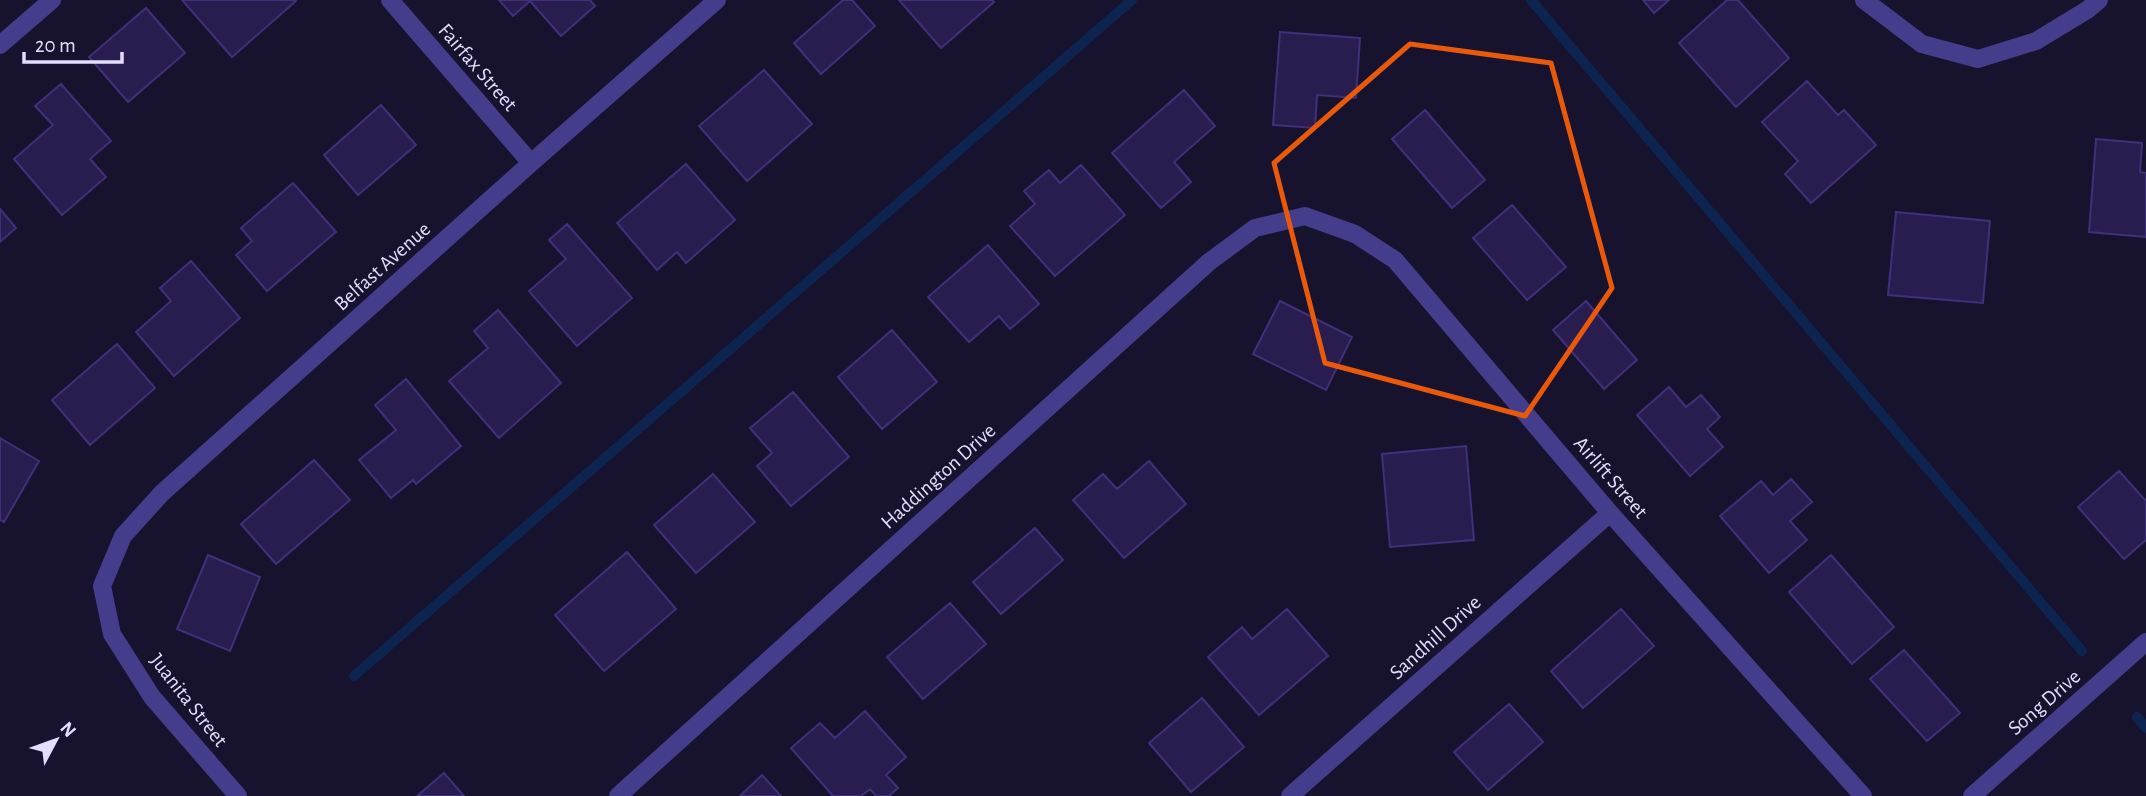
<svg xmlns="http://www.w3.org/2000/svg" width="2146" height="796" font-family="'Alegreya Sans',sans-serif">
  <rect width="100%" height="100%" fill="#17122d"/>
  <g fill="none" stroke-linecap="round" stroke-linejoin="round">
    <path stroke="#0d2451" stroke-width="10" d="M1531,0l551,651
      M354,676l778,-676
      M2137,717l9,11"/>
  </g>
  <path fill="#291d4f" stroke="#412f7b" stroke-width="2" d="M182,0h113l1,1 -64,56z
    M499,0h91l5,6 -34,30 -31,-35 -17,15z
    M843,0h9l23,26 -54,48 -27,-31z
    M899,0h93l2,2 -53,46z
    M1643,0h26l-15,13z
    M1727,0h11l51,58 -53,49 -57,-64z
    M146,8l39,45 -57,49 -39,-45z
    M1280,32l80,6 -4,60 -39,-3 -2,33 -42,-3z
    M764,70l48,54 -65,57 -48,-55z
    M1807,81l31,34 6,-5 32,35 -65,58 -26,-29 13,-13 -36,-39z
    M61,84l50,57 -21,18 16,18 -44,38 -48,-56 39,-34 -18,-19z
    M1184,90l31,36 -41,36 17,20 -30,26 -49,-55z
    M381,105l35,40 -58,50 -34,-40z
    M1425,110l60,70 -33,28 -60,-69z
    M2096,139l46,4 -2,29 6,1v64l-57,-5z
    M686,164l49,56 -49,43 -9,-11 -20,18 -40,-47z
    M1081,165l44,50 -70,61 -45,-50 25,-22 -11,-13 25,-21 11,13z
    M293,183l43,49 -69,59 -31,-36 16,-14 -11,-13z
    M1512,205l54,62 -39,33 -54,-62z
    M0,209l16,19 -16,14z
    M1896,212l94,9 -7,82 -95,-8z
    M567,224l65,74 -55,48 -48,-55 37,-32 -17,-19z
    M988,245l51,59 -29,25 -11,-13 -30,26 -41,-45z
    M191,261l49,57 -66,58 -38,-44 35,-31 -11,-13z
    M1280,301l72,36 -26,53 -73,-36z
    M1586,301l51,59 -33,29 -51,-59z
    M498,310l63,73 -62,55 -50,-57 39,-33 -14,-17z
    M892,330l45,52 -55,47 -44,-52z
    M117,344l38,44 -65,57 -38,-45z
    M406,379l55,67 -45,38 -3,-4 -22,18 -32,-38 37,-30 -21,-25z
    M1669,387l17,20 15,-12 19,22 -13,12 16,18 -33,29 -53,-61z
    M793,392l56,65 -58,49 -34,-40 15,-13 -22,-25z
    M0,438l39,23 -35,61 -4,-2z
    M1466,446l8,94 -84,7 -8,-93z
    M314,460l36,40 -74,64 -35,-40z
    M1149,461l37,43 -62,54 -51,-58 30,-26 14,15z
    M2119,471l27,30v39l-22,19 -46,-52z
    M713,474l42,48 -59,51 -42,-48z
    M1791,479l21,23 -22,19 17,19 -38,33 -49,-57 41,-35 12,14z
    M1035,528l28,32 -62,54 -28,-32z
    M627,552l49,57 -72,62 -49,-56z
    M208,555l52,22 -30,74 -53,-22z
    M1831,555l63,72 -42,37 -63,-72z
    M950,603l36,41 -63,55 -36,-42z
    M1287,609l41,47 -69,59 -51,-58 34,-30 10,12z
    M1621,609l33,37 -71,62 -32,-37z
    M1904,650l56,63 -33,28 -57,-62z
    M1202,698l42,49 -53,45 -42,-49z
    M1509,704l34,38 -55,48 -34,-38z
    M865,711l41,46 -20,18 12,13 -9,8h-13l-6,-7 -9,7h-28l-42,-48 29,-25 15,15z
    M444,773l20,23h-47z
    M762,775l19,21h-41z"/>
  <g fill="none" stroke-linecap="round" stroke-linejoin="round">
    <path stroke="#433d8c" stroke-width="18" d="M390,0l141,163
      M1864,0l58,44 56,15 58,-18 51,-31 12,-10
      M0,45l52,-45
      M238,796l-86,-99 -40,-63 -10,-48 21,-50 39,-43 369,-330 186,-163
      M618,796l591,-534 46,-34 50,-12 50,18 40,26 215,253 253,283
      M1290,796l320,-283
      M1972,796l174,-154"/>
  </g>
  <path fill="none" stroke="#e8590c" stroke-width="5" stroke-linejoin="round" d="M1410,44l141,19 61,225 -87,128 -200,-53 -51,-200z"/>
  <g text-anchor="middle" stroke-width="5" stroke-linejoin="round" paint-order="stroke">
    <g font-size="21" fill="#e3deff" stroke="#17122d">
      <text transform="translate(478 67) rotate(49)" y="7">Fairfax Street</text>
      <text transform="translate(382 266) rotate(-42)" y="7">Belfast Avenue</text>
      <text transform="translate(938 476) rotate(-42)" y="7">Haddington Drive</text>
      <text transform="translate(1611 477) rotate(49)" y="7">Airlift Street</text>
      <text transform="translate(1435 637) rotate(-42)" y="7">Sandhill Drive</text>
      <text transform="translate(189 700) rotate(52)" y="7">Juanita Street</text>
      <text transform="translate(2044 702) rotate(-41)" y="7">Song Drive</text>
    </g>
  </g>
  <g transform="translate(56 740) rotate(49)" stroke="#17122d" stroke-width="5" paint-order="stroke">
  <path d="M0-5L12 26L0 18L-12 26Z" fill="#e3deff"/>
  <text y="-10" font-size="19" font-weight="bold" text-anchor="middle" fill="#e3deff">N</text>
  </g>
  <path d="M24 52v10h98v-10" fill="none" stroke="#e3deff" stroke-width="3.5"/>
  <text x="35" y="52" font-size="21" fill="#e3deff" stroke="#17122d" stroke-width="5" paint-order="stroke">20 m</text>
</svg>
